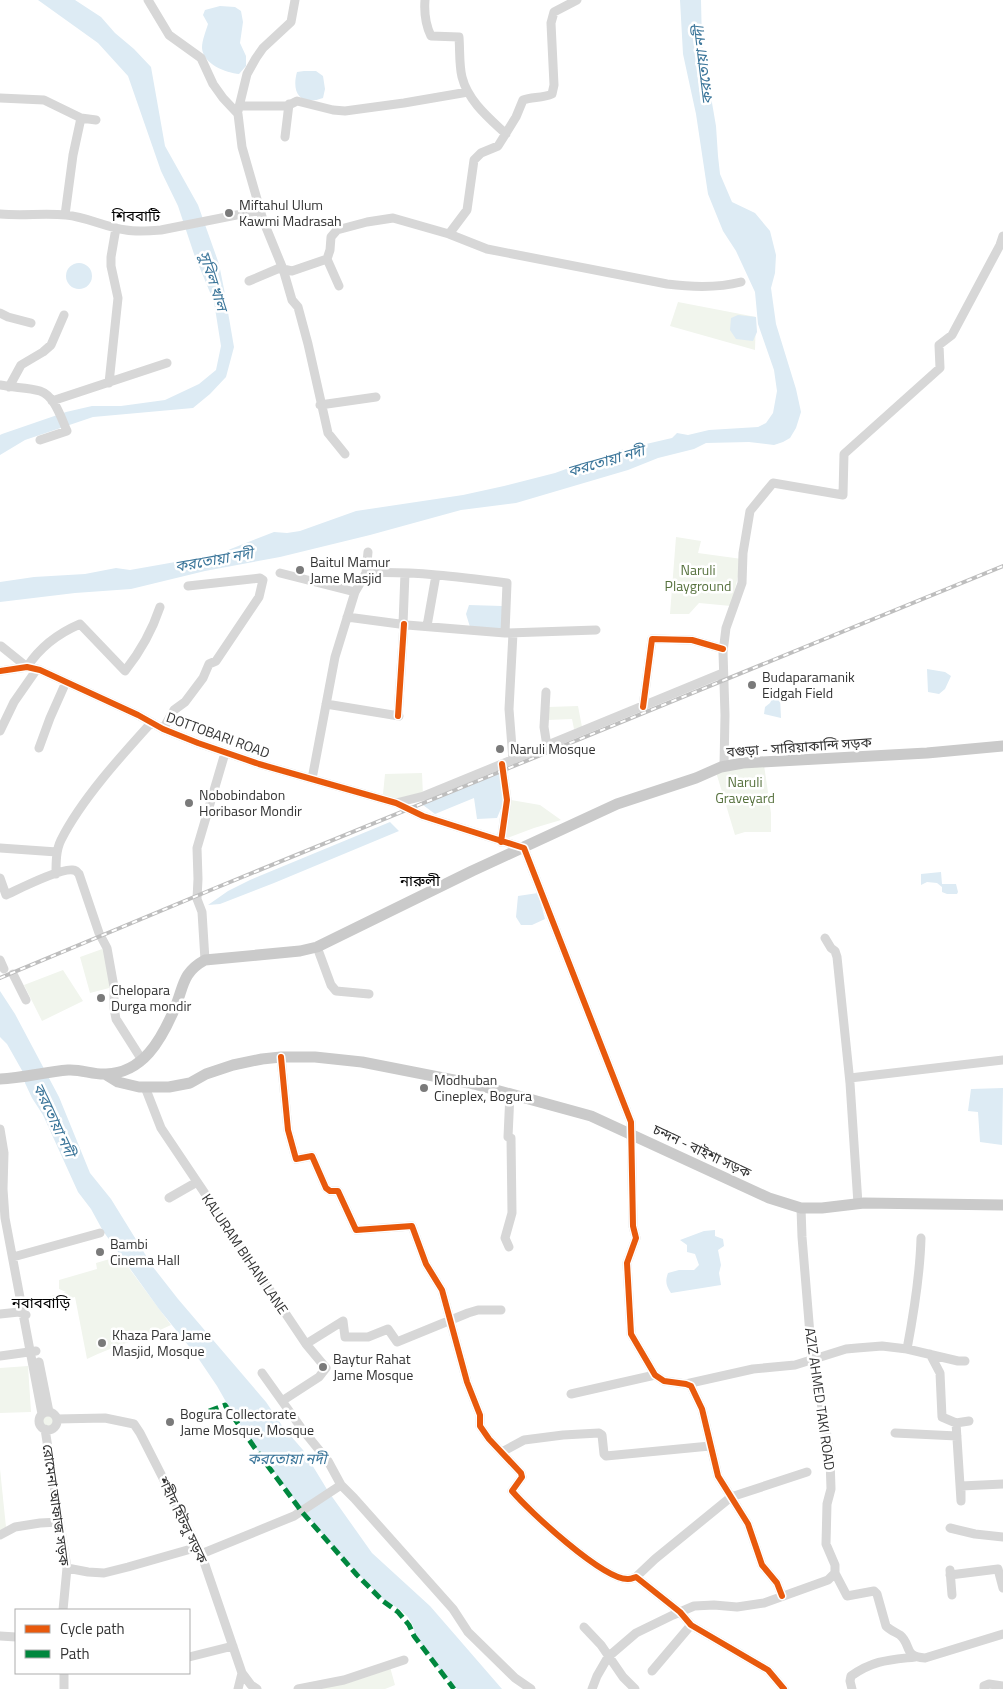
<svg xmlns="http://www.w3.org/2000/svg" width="1003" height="1689" font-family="'Titillium Web','Noto Sans Bengali',sans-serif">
  <rect width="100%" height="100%" fill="#fff"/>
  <path fill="#f1f5ed" d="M678,302l78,15 -1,33 -85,-24z
    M676,537l25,4 -3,12 44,6 -11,47 -32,-3 -10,11h-19z
    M578,706l4,21 -8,2 -2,-10 -25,1 1,-13z
    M764,765l7,48v19h-26l-10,3 -19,-63z
    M422,773l1,23 -27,7 -13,-9 2,-20z
    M511,800l29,5 21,15 -27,8 -27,10 -3,-4z
    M105,948l8,39 -23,6 -10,-36z
    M63,970l20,31 -41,20 -18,-36z
    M120,1256l51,69c-28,13 -57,21 -84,34l-12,-62 -52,13 -2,-6 45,-12 -7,-3v-9l38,-11 -1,-6z
    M28,1366l3,46 -31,1v-45z
    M41 1421a7 7 0 1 1 14 0a7 7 0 1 1-14 0Z
    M0,1469l6,58 -6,4z
    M390,1667l5,18 -10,4h-67z"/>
  <path fill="#ddebf4" d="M38,0h37l26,17 14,16 19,16 17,18 14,79 33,59 21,59 5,25 10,58 -8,30 -16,17 -17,14 -100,9 -68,23 -25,15v-20l2,-1 64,-22 26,-6h29l44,-6 34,-16 17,-14 5,-24 -7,-44 -20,-48 -16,-48 -17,-35 -33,-95 -30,-33z
    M680,0h21l1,45 14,81 2,30 2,18 12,28 23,11 15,18 6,24 -1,18 -4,15 5,36 20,65 5,23 -5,16 -6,10 -7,4 -9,3 -25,-3 -43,1 -12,6 -36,9 -30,12 -112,33 -55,7 -91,25 -90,22 -75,14 -74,18 -56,4 -75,9v-20l34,-5 51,-3 31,-6 14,2 68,-12 20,-4 56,-22 13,1 13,-2 56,-20 107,-16 41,-9 51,-13 61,-22 56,-13 5,-5 11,2 21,-5 49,-3 8,-4 7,-10 4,-22 -3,-21 -16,-46 -3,-32 -19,-41 -13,-20 -15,-37 -12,-80 -13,-60z
    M220,6l15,1 6,4 2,11 -3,21 6,13v10l-7,8c-13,-1 -36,-10 -37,-26 0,-8 4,-17 6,-24l-5,-9 2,-5z
    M304,71h12l7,5 2,13 -2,9c-22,8 -32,-4 -26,-26z
    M66 276a13 13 0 1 1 26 0a13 13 0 1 1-26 0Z
    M738,315l18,2 1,15 -4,9 -17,-2 -6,-9 1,-12z
    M469,605l33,1v24l-32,-3 -4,-13z
    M927,669l18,3 6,4 -6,13 -6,5 -11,-2z
    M773,697h7l1,21 -17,-4 1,-7 5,-4z
    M499,774l6,25 -8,19 -20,1 -3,-21 -39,16 -12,-9z
    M390,822l9,9 -125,52 -54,21 -12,1 20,-14 22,-11z
    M941,872l1,12h14l2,8 -1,2h-10l-5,-2v-5l-5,-4 -10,-1 -6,3v-11z
    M538,893l7,26 -13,6h-11l-5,-8 2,-21z
    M0,991l15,23 44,83 31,76 21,26 42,68 25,32 88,103 17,25 20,23 25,41 44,62 58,53 72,83h-45l-15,-16 -27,-38 -2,-9 -5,-9 -9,-8 -16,-10 -40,-40 -42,-51 -43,-57 -25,-37 -16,-28 -21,-31 -37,-46 -56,-78 -12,-22 -13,-17 -35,-77 -11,-17 -7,-15 -1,-9 -17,-30 -7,-7z
    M1003,1088l-1,57 -22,-3 -2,-30 -10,-1 3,-22z
    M715,1230v6l8,3 1,7 -6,4 3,15 -2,8 2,12 -50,8c-5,-7 -6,-12 -3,-20l11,-3h15l5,-5 -4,-11 -8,-2v-7l-7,-5 24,-9z"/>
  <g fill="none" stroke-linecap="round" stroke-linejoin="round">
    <path stroke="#d7d7d7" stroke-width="9" d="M148,0l21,35 32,23 12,26 10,14 15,16 4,33 21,73 20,49 9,2 35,-12 3,-9 1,-13 6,-7 30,-8 26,-4 56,16 38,15 180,35c24,3 51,4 74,-2
      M425,0c-1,13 0,24 6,36l28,1c1,13 0,28 3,40 6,24 27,41 44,57
      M0,98l44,2 37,18 15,2
      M240,106h47l10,-5 36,9 12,1 59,-8 64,-11
      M238,111l9,-37 9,-16 7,-10 28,-26 4,-22
      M285,137l4,-33
      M0,214c22,2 44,-1 66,1 21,2 39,12 60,15 11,2 23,1 35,0l101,-20
      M65,215l8,-60 8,-37
      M449,234l18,-24 7,-50 7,-7 17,-7 18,-29 7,-17c9,-3 20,-2 29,-6l2,-9 -3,-62 3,-11 23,-12
      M327,259l12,27
      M283,269l9,31 6,7 10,37 20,89 17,21
      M249,281l33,-14
      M0,313l8,4 23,6
      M109,383l9,-85 -7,-32v-9l5,-29
      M0,385c13,3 28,2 40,6 15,5 21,27 27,40l-27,9
      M9,387l12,-22 22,-13 8,-7 13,-30
      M52,401l115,-38
      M320,405l56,-8
      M280,573l75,19
      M366,573c47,-2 94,4 141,10l-2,50
      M347,617l60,8 98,8 91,-3
      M403,624l2,-51
      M427,626l9,-51
      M1,646l26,21c13,-20 32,-34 53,-43l45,47c15,-19 27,-40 35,-64
      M0,671l27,-4 13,3 98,45 25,14 35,14 61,21 137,39 27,13 101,32 107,274 2,104 3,12 -9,25 4,71 24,41 9,6 22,3 5,2 11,23 16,67 30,48 14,41 15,18 5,13
      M546,692l-2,35 3,19
      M326,704l73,12
      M643,707l9,-68 40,1 31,9
      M398,716l6,-92
      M163,729l11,-19 11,-8 18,-24 6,-14 7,-3 43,-64 4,-17 -3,-2 -72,8
      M0,731l14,-29 23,-33
      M39,748l11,-30 16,-36
      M513,760l-4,-51 4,-76
      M724,766l1,-51 -2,-63 3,-24 16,-45 1,-30 7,-42 23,-28 70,12 1,-41 96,-86 -1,-23 13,-10 48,-90 3,-9
      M312,779l23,-122 20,-65 11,-19 2,-21
      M396,803l28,-7 299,-123
      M501,842l6,-42 -5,-36
      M0,848l57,4
      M56,874c0,-12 0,-24 5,-34 20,-40 60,-84 90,-117
      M0,878l6,17c13,-6 54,-27 67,-25 3,0 3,1 6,4l20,59 8,15 7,39v21l2,11 26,41
      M825,938l6,10 4,3 2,6 13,126 8,121
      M317,947l14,38 5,6 33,3
      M0,960l4,9
      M205,960l-3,-48 -5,-13 1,-20 -1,-31 28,-95
      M13,974l13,26
      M281,1057l7,73 8,29 16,-3 14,32 4,3h8l18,39 56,-4 14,38 16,26 25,92 13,33v11l9,13 32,34 1,4 -10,14c17,20 91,89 116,88 3,0 5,-1 8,-2l44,35 11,13 77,45 16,19
      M850,1078l153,-18
      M145,1087l16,41 145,216 20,24 -7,9 -37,24
      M0,1129l4,24 -1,36 2,29 37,196
      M169,1198l28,-16
      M509,1247l-4,-9 7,-25 -1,-75 -3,-1 2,-44
      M13,1257l87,-24
      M0,1314l19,-2 7,3
      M306,1344l37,-23 2,16h23l20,-8 9,13 71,-29 10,-3h23
      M907,1349c7,-37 13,-73 14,-111
      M930,1354l10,19 2,44 14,6 13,-2
      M0,1356l36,-5
      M39,1362l10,50
      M262,1373l40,56 26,32 13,24 13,13 99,111 15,23 47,46 16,11
      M686,1384l67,-15 42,-4 51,-16 11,-1 25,-2 25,3 51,12h7
      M571,1394l84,-19
      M39 1421a9 9 0 1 1 18 0a9 9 0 1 1-18 0Z
      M57,1419l48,-1 29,6 6,9 55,108 7,15 40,117 9,12 6,4
      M956,1423l5,78v-15l42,-2
      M45,1429l22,139 -4,42
      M895,1433l62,3
      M502,1452l22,-12 39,-5 36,-2 3,2 2,19 2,2 104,-10
      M950,1528l25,6 28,3
      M0,1535l15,-8 25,-4 20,-1
      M201,1554l93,-38 47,-31
      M67,1568l21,4 16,1 24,-6 70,-20
      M950,1570l2,25
      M835,1573l12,23 27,-5 3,3 9,32c4,4 9,6 14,9 12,10 3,22 25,23l78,-24
      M950,1575l48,-6 5,19
      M636,1577l19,-18 76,-62 76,-25
      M584,1627l17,18 22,32 12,12
      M0,1636l16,1
      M189,1657l44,-11
      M652,1671l39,-46
      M64,1673v16
      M238,1689l4,-16
      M298,1689l46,-9 60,-20
      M592,1689l5,-13 11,-19 28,-24 37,-18 21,-9 20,-1 23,2 27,-4 64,-23 7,-7v-8l-9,-21 1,-40 4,-15 -1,-31 -5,-36 -13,-63 -10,-122 -1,-29
      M852,1689l-2,-8 1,-5c23,-16 38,-16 64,-19
      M984,1689v-3l5,-2 14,2"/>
    <path stroke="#cacaca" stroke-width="11" d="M105,1074l13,8 21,5h30l21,-4 16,-9 27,-9 29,-6 19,-2h34l47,5 112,22 117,32 178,82 32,10h21l42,-5 139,2
      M0,1079c23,-1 45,-7 68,-9 13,-1 26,5 38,4 37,-1 55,-34 68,-64 10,-22 7,-37 31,-50l95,-9 17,-4 155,-76 145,-67 79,-26 25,-11 22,-4 184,-10 76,-7"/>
    <defs>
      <path id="rail" d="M0,978l218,-91 785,-321"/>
    </defs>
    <use href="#rail" stroke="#bebebe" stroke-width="4"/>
    <use href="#rail" stroke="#fff" stroke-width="2" stroke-dasharray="5.5" stroke-linecap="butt"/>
    <path stroke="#00873e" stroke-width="5" stroke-dasharray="10 5" stroke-linecap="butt" d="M209,1411l16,-6 34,49 43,58 55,63 26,26 15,11 11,13 5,11 40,53"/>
    <defs>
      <path id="cycleway" d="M0,671l27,-4 13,3 98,45 25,14 35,14 61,21 137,39 27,13 101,32 107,274 2,104 3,12 -9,25 4,71 24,41 9,6 22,3 5,2 11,23 16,67 30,48 14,41 15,18 5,13
        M643,707l9,-68 40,1 31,9
        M398,716l6,-92
        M501,842l6,-42 -5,-36
        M281,1057l7,73 8,29 16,-3 14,32 4,3h8l18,39 56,-4 14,38 16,26 25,92 13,33v11l9,13 32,34 1,4 -10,14c17,20 91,89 116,88 3,0 5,-1 8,-2l44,35 11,13 77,45 16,19"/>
    </defs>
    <use href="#cycleway" stroke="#fff" stroke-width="9"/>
    <use href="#cycleway" stroke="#e8590c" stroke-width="6"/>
  </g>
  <g fill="#7a7a7a" stroke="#fff" stroke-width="2">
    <circle cx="229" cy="213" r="5"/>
    <circle cx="300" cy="570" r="5"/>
    <circle cx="752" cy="685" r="5"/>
    <circle cx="500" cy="749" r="5"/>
    <circle cx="189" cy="803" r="5"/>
    <circle cx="101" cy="998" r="5"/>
    <circle cx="424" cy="1088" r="5"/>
    <circle cx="100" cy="1252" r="5"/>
    <circle cx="102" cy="1343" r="5"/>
    <circle cx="323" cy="1367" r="5"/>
    <circle cx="170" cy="1422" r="5"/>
  </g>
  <g text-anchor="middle" stroke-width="5" stroke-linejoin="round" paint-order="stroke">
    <g font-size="14" fill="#333" stroke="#fff" text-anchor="start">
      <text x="239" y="210">Miftahul Ulum<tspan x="239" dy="16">Kawmi Madrasah</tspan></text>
      <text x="310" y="567">Baitul Mamur<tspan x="310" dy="16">Jame Masjid</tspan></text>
      <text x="762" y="682">Budaparamanik<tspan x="762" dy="16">Eidgah Field</tspan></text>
      <text x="510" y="754">Naruli Mosque</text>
      <text x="199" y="800">Nobobindabon<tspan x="199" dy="16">Horibasor Mondir</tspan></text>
      <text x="111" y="995">Chelopara<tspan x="111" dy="16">Durga mondir</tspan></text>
      <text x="434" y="1085">Modhuban<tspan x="434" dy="16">Cineplex, Bogura</tspan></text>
      <text x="110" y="1249">Bambi<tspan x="110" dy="16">Cinema Hall</tspan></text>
      <text x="112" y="1340">Khaza Para Jame<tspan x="112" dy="16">Masjid, Mosque</tspan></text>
      <text x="333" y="1364">Baytur Rahat<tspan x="333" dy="16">Jame Mosque</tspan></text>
      <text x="180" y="1419">Bogura Collectorate<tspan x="180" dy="16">Jame Mosque, Mosque</tspan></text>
    </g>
    <g font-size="14" fill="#56713d" stroke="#fff">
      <text x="698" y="575">Naruli<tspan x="698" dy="16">Playground</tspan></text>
      <text x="745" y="787">Naruli<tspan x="745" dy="16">Graveyard</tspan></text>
    </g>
    <g font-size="14" fill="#333" stroke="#fff">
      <text transform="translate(218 735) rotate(20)" y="5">DOTTOBARI ROAD</text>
      <text transform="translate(799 747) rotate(-4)" y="5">বগুড়া - সারিয়াকান্দি সড়ক</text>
      <text transform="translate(702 1151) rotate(25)" y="5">চন্দন - বাইশা সড়ক</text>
      <text transform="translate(245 1254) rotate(56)" y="5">KALURAM BIHANI LANE</text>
      <text transform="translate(820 1399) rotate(82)" y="5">AZIZ AHMED TAKI ROAD</text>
      <text transform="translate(56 1505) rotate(82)" y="5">রোমেনা আফাজ সড়ক</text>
      <text transform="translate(183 1520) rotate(64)" y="5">শহীদ হিটলু সড়ক</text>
    </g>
    <g font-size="15" font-style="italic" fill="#3c769a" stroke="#fff">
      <text transform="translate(703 65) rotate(-97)" y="5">করতোয়া নদী</text>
      <text transform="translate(213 281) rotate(72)" y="5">সুবিল খাল</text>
      <text transform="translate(606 461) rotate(-16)" y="5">করতোয়া নদী</text>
      <text transform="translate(214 560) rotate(-10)" y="5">করতোয়া নদী</text>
      <text transform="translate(54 1120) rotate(65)" y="5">করতোয়া নদী</text>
      <text x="287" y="1464">করতোয়া নদী</text>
    </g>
    <g font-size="15" fill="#000" stroke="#fff">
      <text x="136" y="221">শিববাটি</text>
      <text x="420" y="886">নারুলী</text>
      <text x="41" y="1308">নবাববাড়ি</text>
    </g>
  </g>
  <rect x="15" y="1609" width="175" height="65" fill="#ffffff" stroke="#adadad"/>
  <rect x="25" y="1625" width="25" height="8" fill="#e8590c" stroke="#adadad"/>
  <text x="60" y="1634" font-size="15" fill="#333333">Cycle path</text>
  <rect x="25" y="1650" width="25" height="8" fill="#00873e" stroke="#adadad"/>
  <text x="60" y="1659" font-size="15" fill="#333333">Path</text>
</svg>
